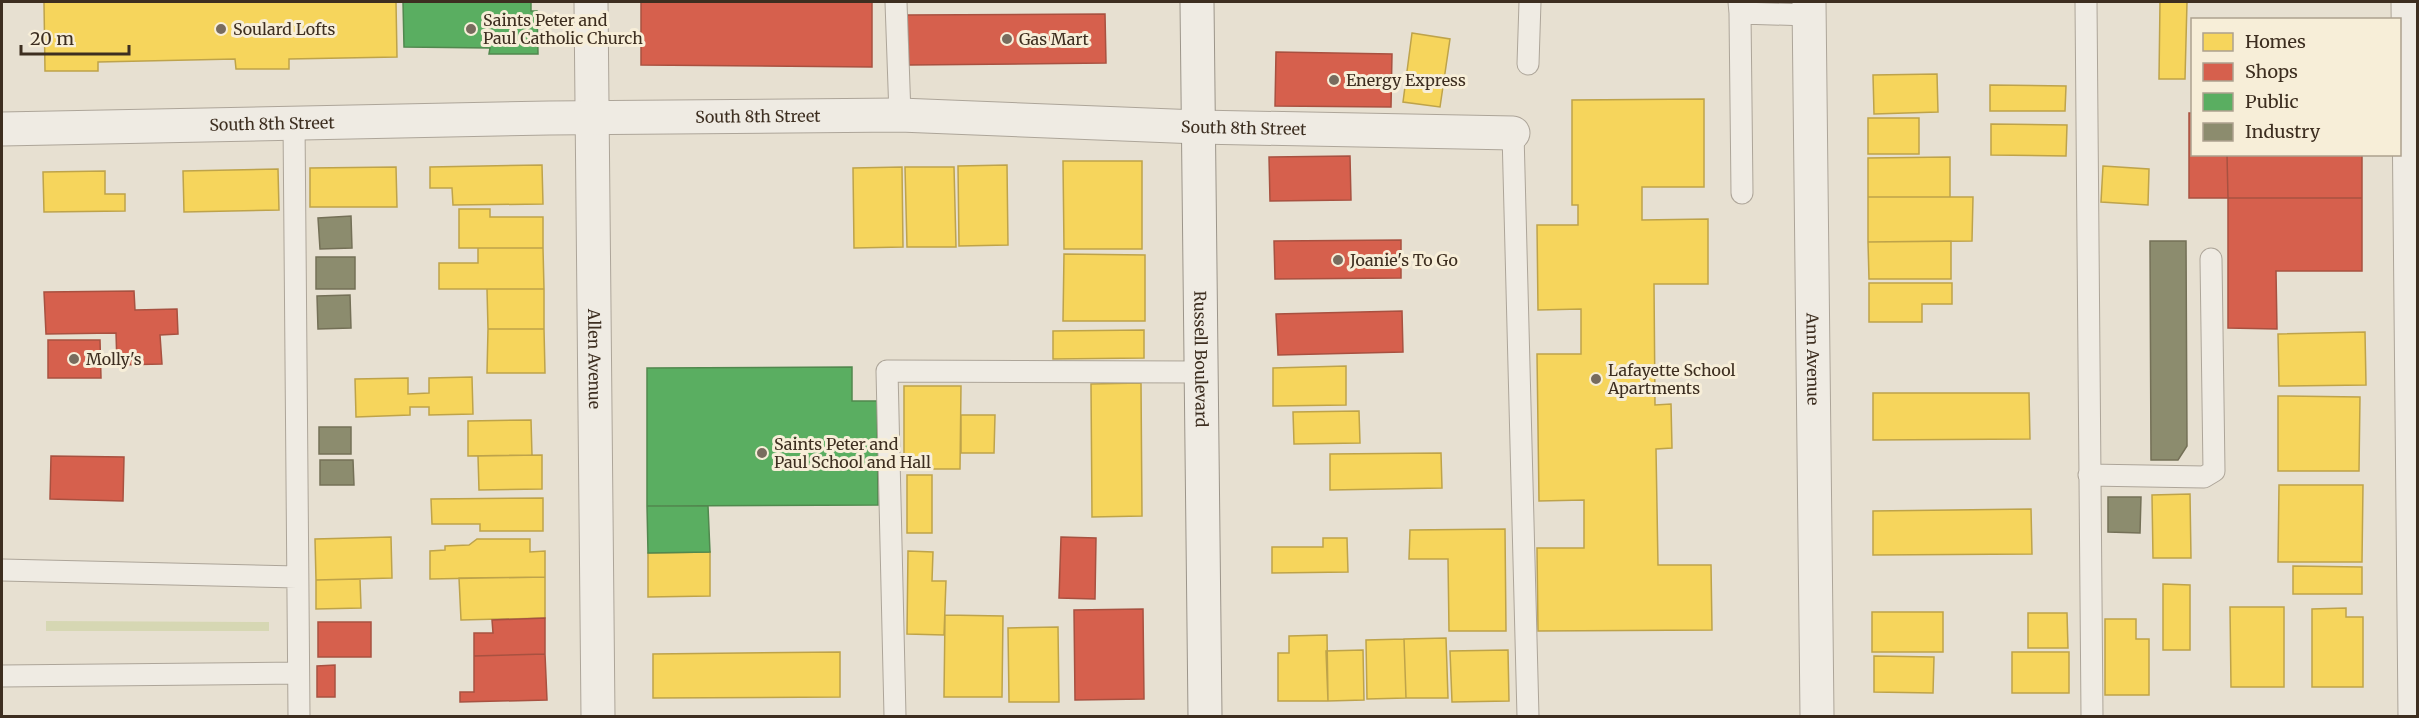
<svg xmlns="http://www.w3.org/2000/svg" width="2419" height="718" font-family="Merriweather,serif">
  <rect width="100%" height="100%" fill="#e7e0d1"/>
  <path fill="#d6d7b3" d="M46,621l223,1v9h-223z"/>
  <path fill="#f6d55c" stroke="#bea34a" stroke-width="1.5" d="M44,2h352l1,55 -108,2v10h-53l-1,-10 -137,3v9h-53z
    M2160,2h27l-2,77h-26z
    M1412,33l38,6 -10,68 -37,-5z
    M1937,74l1,38 -64,2 -1,-39z
    M1990,85l76,1 -1,25h-75z
    M1704,99v88h-62v33l66,-1v65h-54l1,121 16,-1 1,44 -16,1 2,116h53l1,65 -174,1 -1,-83h47v-48l-45,1 -2,-147h44v-45l-43,1 -1,-85h41v-20h-6v-105z
    M1868,118h51v36h-51z
    M1991,124l76,1 -1,31 -75,-1z
    M1950,157v40h-82v-39z
    M1063,161h79v88h-78z
    M542,165l1,39 -90,1 -1,-17h-22v-21z
    M1007,165l1,80 -49,1 -1,-80z
    M2103,166l46,3 -1,36 -47,-3z
    M396,167l1,40h-87v-39z
    M902,167l1,80 -49,1 -1,-80z
    M905,167h49l2,80h-49z
    M278,169l1,41 -95,2 -1,-41z
    M105,171v23h20v17l-81,1 -1,-40z
    M1868,197h105l-1,44 -104,1z
    M459,209h31v8h53v31h-84z
    M1951,241v38h-82l-1,-37z
    M478,248h65l1,41h-105v-26h39z
    M1064,254l81,1v66h-82z
    M1869,283h83v21h-30v18h-53z
    M487,289h57v40h-56z
    M488,329h56l1,44h-58z
    M1144,330v28l-91,1v-28z
    M2365,332l1,53 -87,1 -1,-52z
    M1346,366v39l-73,1v-38z
    M472,377l1,37 -44,1v-8h-19v8l-54,2 -1,-38 53,-1v16l21,-1v-15z
    M1141,383l1,133 -50,1 -1,-133z
    M904,386h57l-1,83h-56z
    M1873,393h156l1,46 -157,1z
    M2278,396l82,1 -1,74h-81z
    M1359,411l1,32 -66,1 -1,-32z
    M961,415h34l-1,38h-33z
    M531,420l1,35 -64,1v-35z
    M1441,453l1,35 -112,2v-36z
    M542,455v34l-63,1 -1,-34z
    M907,475h25v58h-25z
    M2279,485h84l-1,77h-84z
    M2190,494l1,64h-38l-1,-63z
    M543,498v33h-63v-7h-48l-1,-25z
    M2031,509l1,45 -159,1v-44z
    M1505,529l1,102h-57l-1,-72h-39l1,-29z
    M391,537l1,41 -76,2 -1,-41z
    M1323,538h24l1,34 -76,1v-26h51z
    M477,539h53v13l15,-1v26l-115,2v-28l15,-1v-4l24,-1z
    M908,551l25,1 -1,29h14l-2,54 -37,-1z
    M710,552v44l-62,1v-44z
    M2293,566l69,1v27h-69z
    M545,577v41l-84,2 -2,-42z
    M360,579l1,29 -45,1v-29z
    M2163,584l27,1v65h-27z
    M2230,607h54v80h-53z
    M2346,608v9h17v70h-51v-78z
    M1872,612h71v40h-71z
    M2028,613h39l1,35h-40z
    M945,615l58,1 -1,81h-58z
    M2105,619h31v20h13v56h-44z
    M1058,627l1,75h-50l-1,-74z
    M1327,635l1,66h-50v-48h11v-17z
    M1446,638l2,60h-42l-2,-59z
    M1404,639l2,59 -39,1 -1,-59z
    M1363,650l1,50 -36,1 -2,-50z
    M1508,650l1,51 -57,1 -2,-51z
    M840,652v45l-187,1v-44z
    M2012,652h57v41h-57z
    M1874,656l60,1 -1,36 -59,-1z"/>
  <path fill="#d6604d" stroke="#a85140" stroke-width="1.5" d="M641,2h231v65l-231,-2z
    M1105,14l1,49 -197,2 -2,-50z
    M1276,52l116,2 -1,53 -116,-1z
    M2189,113h3v41h35l1,44h-39z
    M2227,154h135v44h-134z
    M1350,156l1,44 -81,1 -1,-44z
    M2228,198h134v73h-86l1,58 -49,-1z
    M1401,240v38l-126,1 -1,-38z
    M134,291l1,19 42,-1 1,25 -18,1 2,29 -45,1 -1,-32 -70,1 -2,-42z
    M1402,311l1,41 -125,3 -2,-41z
    M48,340h52l1,38h-53z
    M51,456l73,1 -1,44 -73,-2z
    M1061,537l35,1 -1,61 -36,-1z
    M1143,609l1,90 -69,1 -1,-90z
    M545,618v36l-71,2v-23h19l-1,-13z
    M318,622h53v35h-53z
    M545,654l2,46 -87,2v-10h14v-36z
    M335,665v32h-18v-31z"/>
  <path fill="#5aae61" stroke="#51884e" stroke-width="1.5" d="M403,2h128v9h6l1,43h-49l1,-6 -86,-1z
    M852,367v34h25l1,104 -231,1v-138z
    M647,506h61l2,46 -62,1z"/>
  <path fill="#8c8c6e" stroke="#747057" stroke-width="1.5" d="M351,216l1,32 -32,1 -2,-31z
    M2150,241h36l1,205 -9,14h-27z
    M316,257h39v32h-39z
    M350,295l1,33 -33,1 -1,-33z
    M319,427h32v27h-32z
    M320,460h33l1,25h-34z
    M2108,497h33l-1,36 -32,-1z"/>
  <g fill="none" stroke-linecap="round" stroke-linejoin="round">
    <defs>
      <path id="service" d="M896,2l4,113
        M1739,2l1,11 69,2
        M2086,2l6,714
        M1740,13l2,180
        M1528,64l2,-62
        M294,122l5,594
        M1513,133l15,583
        M2089,475l115,2 10,-6 -3,-212
        M2,570l295,7
        M2,676l296,-3
        M895,716l-8,-345 314,1"/>
      <g id="minor">
        <path id="s1" d="M591,2l7,714"/>
        <path id="s2" d="M1809,2l8,714"/>
        <path d="M2408,2l7,714"/>
        <path id="s3" d="M2,129l547,-11 351,-3 298,12 315,6"/>
      </g>
      <g id="secondary">
        <path id="s4" d="M1197,2l8,714"/>
      </g>
    </defs>
    <use href="#service" stroke="#ada599" stroke-width="23"/>
    <use href="#minor" stroke="#ada599" stroke-width="35"/>
    <use href="#secondary" stroke="#9c958a" stroke-width="35"/>
    <use href="#service" stroke="#efebe3" stroke-width="21"/>
    <use href="#minor" stroke="#efebe3" stroke-width="33"/>
    <use href="#secondary" stroke="#efebe3" stroke-width="33"/>
  </g>
  <g fill="#786c5e" stroke="#f7eed8" stroke-width="2">
    <circle cx="221" cy="29" r="6"/>
    <circle cx="471" cy="29" r="6"/>
    <circle cx="1007" cy="39" r="6"/>
    <circle cx="1334" cy="80" r="6"/>
    <circle cx="1338" cy="260" r="6"/>
    <circle cx="74" cy="359" r="6"/>
    <circle cx="1596" cy="379" r="6"/>
    <circle cx="762" cy="453" r="6"/>
  </g>
  <g text-anchor="middle" stroke-width="6" stroke-linejoin="round" paint-order="stroke">
    <g font-size="16" fill="#3d2e20" stroke="#f7eed8" text-anchor="start">
      <text x="483" y="26">Saints Peter and<tspan x="483" dy="18">Paul Catholic Church</tspan></text>
      <text x="233" y="35">Soulard Lofts</text>
      <text x="1019" y="45">Gas Mart</text>
      <text x="1346" y="86">Energy Express</text>
      <text x="1350" y="266">Joanie's To Go</text>
      <text x="86" y="365">Molly's</text>
      <text x="1608" y="376">Lafayette School<tspan x="1608" dy="18">Apartments</tspan></text>
      <text x="774" y="450">Saints Peter and<tspan x="774" dy="18">Paul School and Hall</tspan></text>
    </g>
    <g font-size="16" fill="#3d2e20" stroke="#f7eed8">
      <text dy="6" stroke="none"><textPath href="#s3" startOffset="756">South 8th Street</textPath></text>
      <text dy="6" stroke="none"><textPath href="#s3" startOffset="270">South 8th Street</textPath></text>
      <text dy="6" stroke="none"><textPath href="#s3" startOffset="1242">South 8th Street</textPath></text>
      <text dy="6" stroke="none"><textPath href="#s1" startOffset="357">Allen Avenue</textPath></text>
      <text dy="6" stroke="none"><textPath href="#s4" startOffset="357">Russell Boulevard</textPath></text>
      <text dy="6" stroke="none"><textPath href="#s2" startOffset="357">Ann Avenue</textPath></text>
    </g>
  </g>
  <rect width="2419" height="718" fill="none" stroke="#3d2e20" stroke-width="6"/>
  <rect x="2191" y="18" width="210" height="138" fill="#f7eed8" stroke="#ada18e" stroke-width="1.5"/>
  <rect x="2203" y="33" width="30" height="18" fill="#f6d55c" stroke="#ada18e" stroke-width="1.5"/>
  <text x="2245" y="48" font-size="18" fill="#3d2e20">Homes</text>
  <rect x="2203" y="63" width="30" height="18" fill="#d6604d" stroke="#ada18e" stroke-width="1.5"/>
  <text x="2245" y="78" font-size="18" fill="#3d2e20">Shops</text>
  <rect x="2203" y="93" width="30" height="18" fill="#5aae61" stroke="#ada18e" stroke-width="1.5"/>
  <text x="2245" y="108" font-size="18" fill="#3d2e20">Public</text>
  <rect x="2203" y="123" width="30" height="18" fill="#8c8c6e" stroke="#ada18e" stroke-width="1.5"/>
  <text x="2245" y="138" font-size="18" fill="#3d2e20">Industry</text>
  <path d="M21 45v9h108v-9" fill="none" stroke="#3d2e20" stroke-width="3"/>
  <text x="30" y="45" font-size="18" fill="#3d2e20" stroke="#f7eed8" stroke-width="4.5" paint-order="stroke">20 m</text>
</svg>
